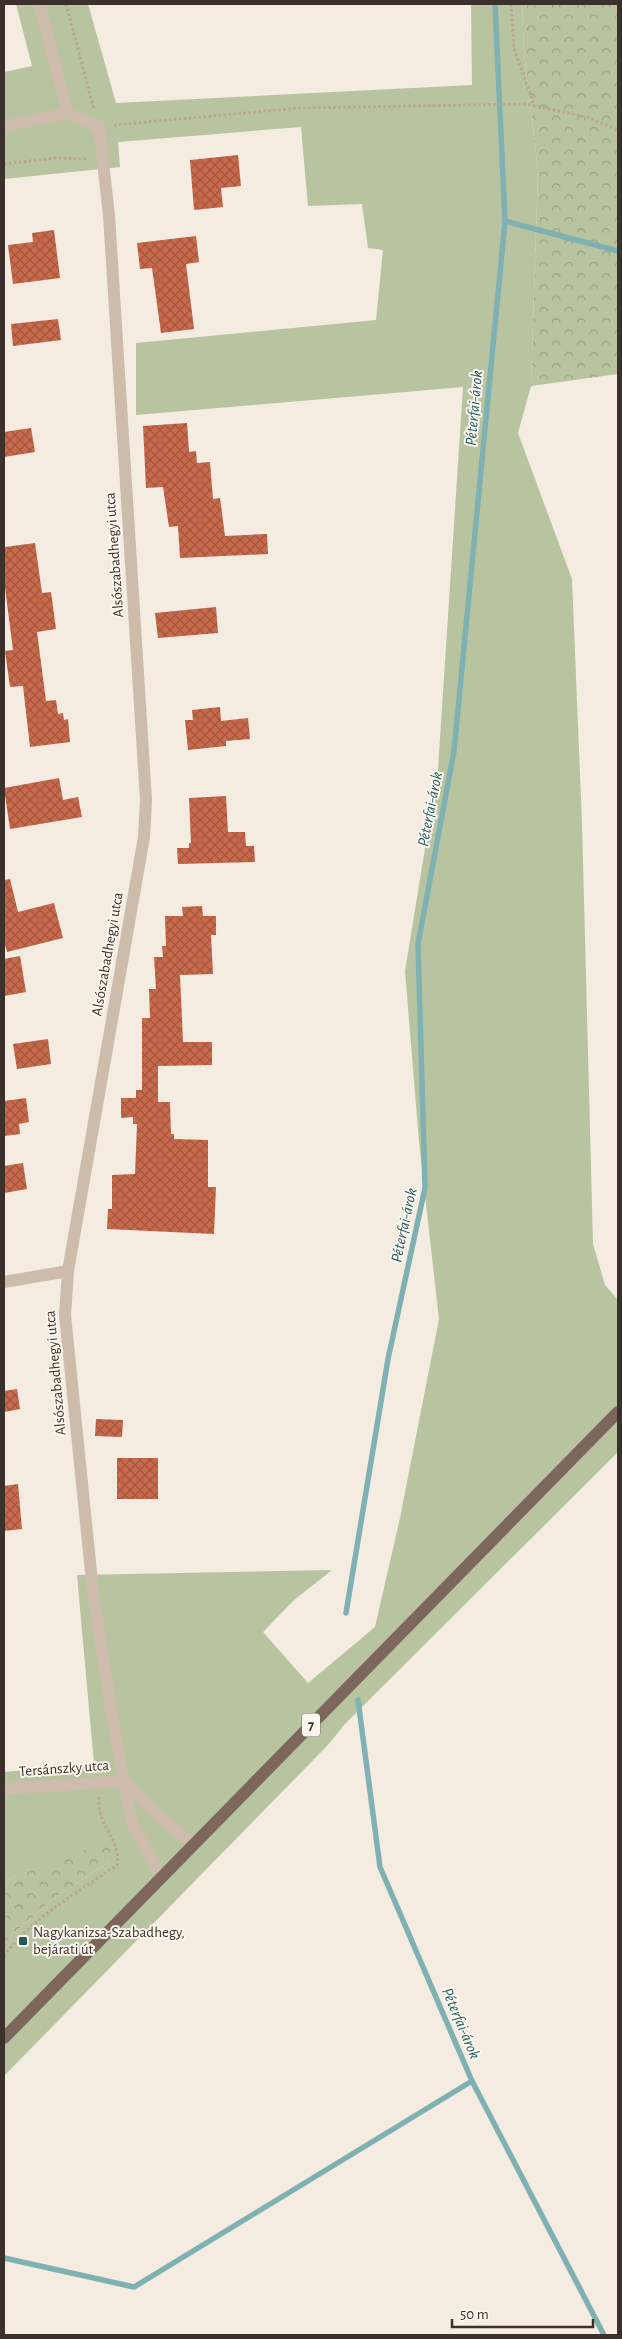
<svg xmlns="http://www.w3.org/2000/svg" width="622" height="2339" font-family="'Alegreya Sans',sans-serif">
  <defs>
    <pattern id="forest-crowns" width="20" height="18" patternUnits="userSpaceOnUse" patternTransform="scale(1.25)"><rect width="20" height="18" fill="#b8c4a0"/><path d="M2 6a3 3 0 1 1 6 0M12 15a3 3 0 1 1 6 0" fill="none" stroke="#97a083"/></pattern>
    <pattern id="building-cross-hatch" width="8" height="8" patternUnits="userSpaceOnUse" patternTransform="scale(1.25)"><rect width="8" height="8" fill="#c8694b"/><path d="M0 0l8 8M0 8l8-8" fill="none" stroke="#a4573f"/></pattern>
  </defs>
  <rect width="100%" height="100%" fill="#f4ebe1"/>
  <path fill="#b8c4a0" d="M16,4h72l28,99 356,-18 -1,-81h51l2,49 14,117 -7,216 -13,47 54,146 10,245 11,420 12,41 13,15v152l-273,272 -18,22 -323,330v-134l49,-43 57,-38 -7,-17 -99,37v-109l90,-8 -17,-189 255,-5 -39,31 -30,31 45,51 67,-56 25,-109 39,-199 -20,-177 -14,-171 33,-202 25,-382 -327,28v-72l240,-23 7,-70 -15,-2 -6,-44 -54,2 -7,-79 -183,15 2,25 -116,12v-107l28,-6z"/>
  <path fill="url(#forest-crowns)" d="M522,4h96v370l-87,12 7,-216 -14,-117z
    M103,1843l8,8 -1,10 -57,38 -49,43v-61z"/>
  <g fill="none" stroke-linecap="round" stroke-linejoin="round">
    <path stroke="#7fb0b2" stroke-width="5.5" d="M505,221l113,30
      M346,1613l42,-254 37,-171 -7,-244 36,-193 51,-530 -10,-217
      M358,1700l22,167 92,214 132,254
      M4,2258l130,29 338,-206"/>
  </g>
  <path fill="url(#building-cross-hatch)" d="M238,155l3,31 -20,2 2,19 -29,3 -4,-50z
    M54,230l6,48 -47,6 -5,-39 25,-3 -1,-9z
    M196,236l3,26 -13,2 8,65 -33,4 -9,-65 -12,1 -3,-26z
    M58,319l3,21 -48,6 -2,-22z
    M187,423l2,29 7,-1 1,12 13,-1 3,37 7,-1 5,38 42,-2 1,20 -88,4 -2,-32 -9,1 -6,-40 -17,1 -3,-62z
    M31,428l4,24 -31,5v-25z
    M35,543l7,50 9,-1 5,37 -19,3 9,69 10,-1 2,14 5,-1 1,7 4,-1 2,23 -40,5 -7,-61 -13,1 -5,-36 8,-1 -9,-70v-28l1,-5z
    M216,607l2,26 -60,5 -3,-25z
    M220,707l1,14 27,-3 2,21 -24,2v5l-38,4 -3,-30h8l-1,-10z
    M59,778l4,22 15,-3 4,20 -72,12 -6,-41z
    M226,796l2,36h17l1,14h8l1,16 -77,2 -1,-16h12v-5h2l-2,-45z
    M10,879l8,33 36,-9 9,35 -56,14 -3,-11v-61z
    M202,906l1,10h13v19h-5l2,39 -33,1 3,67h29v23l-54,1v36h12l1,32h3v5l34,1v47h8l-2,47 -107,-5 1,-20h4v-34l23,-1 2,-50h-4v-7l-12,1v-20h15v-8h6v-72h8l-1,-29h7l-2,-32h9l-1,-11h4l-1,-30h18l-1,-9z
    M20,956l6,36 -22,4v-37z
    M48,1039l3,25 -34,5 -4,-25z
    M26,1098l3,24 -10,2 1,10 -16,2v-35z
    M23,1163l4,26 -23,4v-27z
    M17,1389l3,20 -16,3v-21z
    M96,1419l27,1 -1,17 -27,-1z
    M117,1458h41v41h-41z
    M18,1484l4,45 -18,2v-45z"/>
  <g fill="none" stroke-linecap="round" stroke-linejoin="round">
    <path stroke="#b9a596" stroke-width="3" stroke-dasharray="2.5 2.5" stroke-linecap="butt" d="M66,4l28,105
      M511,4l3,44 20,57
      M114,125l185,-17 227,-4 61,13 31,13
      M4,164l51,-6 33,1
      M4,1956c28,-38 74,-64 113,-91 4,-21 -12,-33 -17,-52 -1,-5 -1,-10 -1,-16"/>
    <path stroke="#cdbbac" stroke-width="12" d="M39,4l29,109
      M68,113l31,14 10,88 37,585 -2,37 -76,434 -3,44 28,277 19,124 19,104 30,57
      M4,126l64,-13
      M4,1282l64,-11
      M125,1781l26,28 42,35
      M4,1789l121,-8"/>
    <path stroke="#7d675c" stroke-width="12" d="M4,2038l614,-626"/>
  </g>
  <rect fill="#1f5a5e" stroke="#fbf5ee" stroke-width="2" x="18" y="1936" width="10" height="10" rx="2.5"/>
  <g text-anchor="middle" stroke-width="4" stroke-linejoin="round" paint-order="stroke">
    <rect fill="#fbf5ee" stroke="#756b66" stroke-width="1" x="302" y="1713.5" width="18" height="23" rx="4"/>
    <g font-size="14" font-weight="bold" fill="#3b302b">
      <text x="311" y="1730">7</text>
    </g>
    <g font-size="15" fill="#3b302b" stroke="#fbf5ee">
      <text transform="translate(114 555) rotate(-94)" y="5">Alsószabadhegyi utca</text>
      <text transform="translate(107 954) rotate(-80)" y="5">Alsószabadhegyi utca</text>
      <text transform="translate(55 1373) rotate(-95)" y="5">Alsószabadhegyi utca</text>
      <text transform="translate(64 1768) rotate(-4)" y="5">Tersánszky utca</text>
    </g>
    <g font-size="15" fill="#3b302b" stroke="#fbf5ee" text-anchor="start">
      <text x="33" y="1937">Nagykanizsa-Szabadhegy,<tspan x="33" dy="17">bejárati út</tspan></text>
    </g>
    <g font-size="16" font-style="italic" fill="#1f5a5e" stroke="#fbf5ee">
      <text transform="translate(473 408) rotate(-85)" y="6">Péterfai-árok</text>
      <text transform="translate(429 809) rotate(-79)" y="6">Péterfai-árok</text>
      <text transform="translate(403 1225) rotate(-78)" y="6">Péterfai-árok</text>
      <text transform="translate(462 2023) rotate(67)" y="6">Péterfai-árok</text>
    </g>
  </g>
  <rect width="622" height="2339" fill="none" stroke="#3b302b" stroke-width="10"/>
  <path d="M452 2319v8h141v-8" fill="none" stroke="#3b302b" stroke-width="2.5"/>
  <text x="460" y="2319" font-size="15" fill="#3b302b" stroke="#fbf5ee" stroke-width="4" paint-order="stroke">50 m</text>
</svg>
